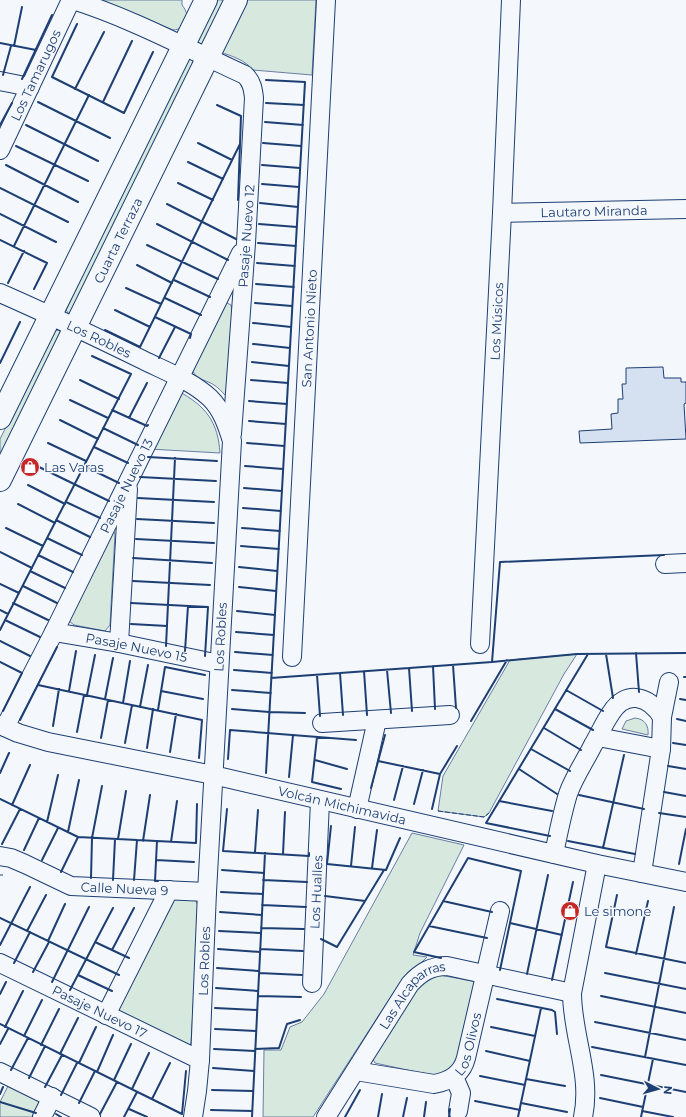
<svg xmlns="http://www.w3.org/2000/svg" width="686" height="1117" font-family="Montserrat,sans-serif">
  <rect width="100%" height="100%" fill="#f4f7fb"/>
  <path fill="#d7e8df" stroke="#687fa3" d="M101,0h81v5c9,11 6,24 -9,25z
    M215,0h11l-23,45 -7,-2z
    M245,0h71l-4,75 -59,-5c-8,-10 -21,-14 -33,-18z
    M186,59h4l3,2 1,4 -122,249h-3l-3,-4z
    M227,303l4,2 1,6 -4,83 -2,2c-4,-4 -7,-8 -12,-11 -7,-5 -18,-5 -21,-14l31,-65z
    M58,330l5,3 -63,131v-25l52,-104 3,-4z
    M178,391c28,15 40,31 42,62l-71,-4z
    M112,532h2l1,2 -5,91 -5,6 -31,-6 -6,-5z
    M577,654l-13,20 -75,139 -5,4 -46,-6 5,-35 67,-116z
    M635,718c10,1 14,8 13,17l-26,-6 4,-8z
    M412,833l52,12 -44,88 -7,22 14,2 -7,7 -19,17 -88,136h-50l1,-67h17l9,-23 12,-5 22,-28z
    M170,897l22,2 4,2 3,7 -8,135 -2,3 -77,-34z
    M440,975l37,7 -16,76 -10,11 -14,6 -11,-1 -51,-11 -2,-4 45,-72 7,-7z
    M10,1082l36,18 -8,17h-38v-15z"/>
  <path fill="#d5e0f0" stroke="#1d3f73" d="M663,367l1,11h17v4h5v21l-2,1 2,35 -106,4 -1,-12 33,-2 -1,-15 7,-1v-14h5l-1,-15h4v-16z"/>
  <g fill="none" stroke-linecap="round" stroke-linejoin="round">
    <defs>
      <g id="minor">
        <path d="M73,0c60,19 115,49 172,75 7,7 8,14 9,23l-8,145 -14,191"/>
        <path d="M0,81l30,6"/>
        <path id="s1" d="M0,150l71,-150"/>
        <path id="s2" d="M502,213l184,-4"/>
        <path id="s3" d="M0,293c48,21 96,44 143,67 22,11 49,21 67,38 12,12 17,27 22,43l-25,451 -7,168 -3,31 -4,26"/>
        <path d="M665,564l21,-1"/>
        <path id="s4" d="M54,632l65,11 100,21"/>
        <path d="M119,643l9,-154"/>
        <path id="s5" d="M480,644l22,-431 9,-213"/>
        <path id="s6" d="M292,657l34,-657"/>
        <path d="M322,723l128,-8"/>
        <path id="s7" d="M0,725l18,8 30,9 165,33 384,89 89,18"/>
        <path id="s8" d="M5,727l49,-95 187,-379"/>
        <path d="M598,737l63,12"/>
        <path d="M357,809l20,-89"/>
        <path d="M554,854c4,-20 8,-40 14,-60 6,-17 17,-33 25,-49 6,-10 11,-22 18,-32 15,-24 38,-17 51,4"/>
        <path id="s9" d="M0,856l11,2 14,6 46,22 136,6"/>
        <path d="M642,873l19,-124 1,-32 7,-35"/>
        <path id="s10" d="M0,963l200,97"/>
        <path id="s11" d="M312,983l8,-182"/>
        <path d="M106,1015l63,-125"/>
        <path id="s12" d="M356,1071l78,13c16,-3 28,-10 32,-26l34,-147"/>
        <path d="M0,1072l91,45"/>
        <path d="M454,1077l7,16 -3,18"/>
        <path d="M42,1117l10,-20"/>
        <path id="s13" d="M326,1117l84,-133c11,-12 21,-18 37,-18l125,27"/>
        <path d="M583,1117c9,-42 -11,-82 -11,-124l25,-129"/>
      </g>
      <g id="major">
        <path d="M0,418l206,-418"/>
        <path id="s14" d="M0,480l236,-480"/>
      </g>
    </defs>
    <use href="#minor" stroke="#1d3f73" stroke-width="20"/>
    <use href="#major" stroke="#1d3f73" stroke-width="24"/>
    <use href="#minor" stroke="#f4f7fb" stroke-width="18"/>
    <use href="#major" stroke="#f4f7fb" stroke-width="22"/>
    <path stroke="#1d3f73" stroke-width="1" stroke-dasharray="5 2" stroke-linecap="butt" d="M438,811l46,6 5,-4
      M0,875h3"/>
    <path stroke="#1d3f73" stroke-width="2" d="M77,24l-25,53 72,36 29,-61
      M0,43l36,7
      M14,46l8,-39
      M3,75l8,-29
      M22,79l30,-64
      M75,89l29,-57
      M38,102l72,36
      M103,102l29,-61
      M266,103l38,2
      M217,105l24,11 -3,84
      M265,122l38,3
      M0,125l12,-22
      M26,125l72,36
      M198,143l34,17
      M263,143l38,3
      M16,146l72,35
      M188,162l35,17
      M6,165l72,37
      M262,165l38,3
      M178,183l35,17
      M262,184l37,3
      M0,188l68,34
      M260,203l38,4
      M167,204l69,35
      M0,214l56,28
      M157,224l71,36
      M259,224l38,3
      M0,240l47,23 -13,26
      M258,243l38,3
      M147,245l71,34
      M14,246l75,-151
      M257,263l38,3
      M137,265l35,18
      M174,280l36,17
      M8,283l16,-32
      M256,284l38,3
      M126,288l35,16
      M165,298l36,17
      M255,303l37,3
      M115,310l35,17
      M155,317l36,17 -1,4
      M253,323l38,4
      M105,330l35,17 100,-203
      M253,344l37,4
      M159,358l16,-31
      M252,362l37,4
      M0,363l20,-41
      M80,380l39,19
      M251,380l37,3
      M70,400l38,18
      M249,401l38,3
      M112,410l35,16 1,-1
      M129,418l18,-35
      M60,420l38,19
      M249,421l37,3
      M103,428l35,17
      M48,443l38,18
      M247,443l37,3
      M94,447l34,16
      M148,457l69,4
      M37,466l72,35
      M84,466l35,17
      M245,466l38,3
      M140,477l76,4
      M28,485l37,19
      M244,488l38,3
      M138,498l76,4
      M66,502l34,16
      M18,504l37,19
      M243,508l38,3
      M137,519l77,4
      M56,520l34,17
      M6,528l37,18
      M242,528l38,3
      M47,538l35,17
      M136,539l78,4
      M241,546l38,3
      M0,552l32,16
      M38,555l35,17
      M133,558l79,5
      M239,567l38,4
      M30,571l35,17
      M133,581l77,4
      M0,584l19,9
      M23,586l34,17
      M239,587l37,4
      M13,603l35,17
      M131,603l77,4 -3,49
      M0,610l8,4
      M237,611l38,4
      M5,620l35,17
      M131,624l36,2
      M0,630l131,-256 -39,-18
      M236,632l38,3
      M0,641l30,15
      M166,646l9,-188
      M185,651l3,-45
      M235,652l38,3
      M636,653l3,39
      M606,654l7,44
      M0,662l22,11 -19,38
      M492,662l8,-100 164,-7
      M453,665l3,43
      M433,666l2,43
      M409,668l3,43
      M234,670l38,3
      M387,670l4,43
      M364,671l3,44
      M340,673l3,42
      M317,675l3,41
      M684,677h2
      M271,678l221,-16 85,-8 109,-1
      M38,685l164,35 -3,38
      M232,690l39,3
      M566,690l37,21
      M69,691l7,-40
      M161,691l42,8
      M87,695l8,-40
      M105,699l8,-41
      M680,699l6,1
      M123,703l7,-42
      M140,707l8,-42
      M232,709l37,3 36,1
      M555,709l38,21
      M158,710l7,-43 40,8
      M677,719l9,2
      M20,720l37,-73
      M471,721l36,-61
      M53,726l6,-37
      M544,728l37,22
      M77,732l7,-37
      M317,737l-5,45 29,7
      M101,738l7,-38
      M125,743l7,-38
      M673,743l13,2
      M147,748l6,-39
      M531,749l39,22
      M170,752l6,-38
      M228,759l2,-29 126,10
      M315,760l32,9
      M378,761l62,13
      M668,766l18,3
      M519,769l38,25
      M0,773l9,-20
      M266,773l39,-691 -39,-2
      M289,777l4,-42
      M371,788l14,-53
      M664,792l22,4
      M579,795l65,14
      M0,799l78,38 118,6 1,-39
      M394,800l9,-34
      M499,801l53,10
      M414,804l9,-34
      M12,805l18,-40
      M227,809l-4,42 86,5v-3
      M432,809l8,-35 17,-28
      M659,813l27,4
      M47,822l11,-47
      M331,826l-4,38 59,6 14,-32
      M68,832l11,-52
      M550,836l-64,-13 102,-169
      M118,839l8,-48
      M143,841l7,-46
      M157,841l-2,40h3
      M568,841l67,13
      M171,842l6,-41
      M2,844l18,-35
      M603,848l21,-93
      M24,850l15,-32
      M255,852l3,-42
      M283,854l2,-42
      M42,860l16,-32
      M156,860l38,2
      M679,864l7,-35
      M351,866l4,-39
      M372,868l5,-38
      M222,870l42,3
      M61,872l17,-35
      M91,878l1,-40 10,-52
      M113,880l2,-41
      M134,880l3,-40
      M263,880l44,2
      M221,892l42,2
      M325,896l40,5
      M443,901l49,11
      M262,905l44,2
      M220,912l42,3
      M0,918l119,57
      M510,923l52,12
      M429,926l58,12
      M261,928l43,1
      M27,931l19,-36
      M219,931l42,2
      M321,939l16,8 47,-77
      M48,941l17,-37
      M95,942l34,16
      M0,945l30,-58
      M606,947l80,16
      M606,947l11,-52
      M218,949l42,3
      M260,949l43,2
      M112,950l22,-42
      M636,954l12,-53
      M441,958l-27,-6 54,-94 53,13 -21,99
      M14,963l16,-31
      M217,968l42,3
      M33,972l16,-30
      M259,973l43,2
      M605,973l81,16
      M527,974l21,-99
      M78,975l34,16
      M552,980l21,-98
      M52,982l37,-75
      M216,988l42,3
      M70,990l43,-82
      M0,994l6,-12
      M258,996l43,1
      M601,996l85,17
      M497,999l55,11 3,2 2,22
      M215,1008l42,2
      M595,1022l91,18
      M0,1024l182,90 4,-43
      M5,1027l18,-36
      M491,1027l44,9
      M215,1029l41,2
      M24,1036l18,-36
      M0,1044l8,-15
      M41,1045l18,-36
      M592,1047l94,18
      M214,1049l41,2
      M255,1049l24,-1 8,-24 13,-4
      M486,1051l44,10
      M60,1054l18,-36
      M645,1057l29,-150
      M79,1063l17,-36
      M213,1068l41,3
      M11,1070l17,-32
      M97,1072l16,-37
      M601,1075l85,17
      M480,1076l45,9
      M29,1078l16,-32
      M526,1079l39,7
      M114,1080l17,-36
      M45,1087l17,-32
      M132,1089l17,-36
      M212,1090l41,1
      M0,1094l3,-7
      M61,1095l16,-32
      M600,1098l43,9
      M152,1099l18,-36
      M475,1101l45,9
      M0,1102l36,11
      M79,1103l16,-32
      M521,1103l46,9
      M129,1109l18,8
      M211,1110l41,1
      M642,1111l31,6
      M56,1114l5,3
      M100,1114l17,-32
      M124,1117l13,-25
      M252,1117l13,-264
      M345,1117l15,-27
      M378,1117l4,-23
      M403,1117l4,-19
      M424,1117l2,-15
      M449,1117l1,-8
      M518,1117l23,-109
      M641,1117l12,-58"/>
  </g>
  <defs>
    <symbol id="shop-disc" viewBox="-11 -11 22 22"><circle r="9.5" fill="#c62828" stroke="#f4f7fb"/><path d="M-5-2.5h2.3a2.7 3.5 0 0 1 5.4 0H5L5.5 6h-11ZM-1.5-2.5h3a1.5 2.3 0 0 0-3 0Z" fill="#fff"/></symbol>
  </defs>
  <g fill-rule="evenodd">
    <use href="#shop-disc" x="19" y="456" width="22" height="22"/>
    <use href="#shop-disc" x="559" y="900" width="22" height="22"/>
  </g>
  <g text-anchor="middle" stroke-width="3" stroke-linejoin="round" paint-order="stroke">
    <g font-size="13" fill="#1d3f73" stroke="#f4f7fb">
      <text dy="5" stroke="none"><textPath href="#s1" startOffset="83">Los Tamarugos</textPath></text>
      <text dy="5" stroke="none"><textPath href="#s2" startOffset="92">Lautaro Miranda</textPath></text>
      <text transform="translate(246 236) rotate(-86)" y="5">Pasaje Nuevo 12</text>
      <text dy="5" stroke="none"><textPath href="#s14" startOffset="267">Cuarta Terraza</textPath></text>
      <text dy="5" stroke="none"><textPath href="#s5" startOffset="323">Los Músicos</textPath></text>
      <text dy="5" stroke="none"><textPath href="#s6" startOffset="329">San Antonio Nieto</textPath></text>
      <text dy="5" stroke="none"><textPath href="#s3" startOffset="109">Los Robles</textPath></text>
      <text dy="5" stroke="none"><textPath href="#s8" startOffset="270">Pasaje Nuevo 13</textPath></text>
      <text transform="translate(220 637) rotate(-87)" y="5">Los Robles</text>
      <text dy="5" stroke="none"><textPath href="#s4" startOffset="84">Pasaje Nuevo 15</textPath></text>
      <text dy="5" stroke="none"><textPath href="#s7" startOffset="352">Volcán Michimavida</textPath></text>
      <text dy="5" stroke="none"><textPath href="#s9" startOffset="131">Calle Nueva 9</textPath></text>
      <text dy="5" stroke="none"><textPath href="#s11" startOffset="91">Los Hualles</textPath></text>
      <text transform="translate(204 961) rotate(-88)" y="5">Los Robles</text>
      <text dy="5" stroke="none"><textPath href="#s13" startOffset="152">Las Alcaparras</textPath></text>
      <text dy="5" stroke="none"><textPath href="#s10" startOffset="111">Pasaje Nuevo 17</textPath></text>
      <text dy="5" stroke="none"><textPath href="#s12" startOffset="137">Los Olivos</textPath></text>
    </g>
    <g font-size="13" fill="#1d3f73" stroke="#f4f7fb" text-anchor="start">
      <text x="44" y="472">Las Varas</text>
      <text x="584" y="916">Le simone</text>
    </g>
  </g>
  <g transform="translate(658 1089) rotate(96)" stroke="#f4f7fb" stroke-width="3" paint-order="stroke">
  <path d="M0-3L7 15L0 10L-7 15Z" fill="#1d3f73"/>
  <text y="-6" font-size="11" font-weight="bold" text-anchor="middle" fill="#1d3f73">N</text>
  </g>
</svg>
